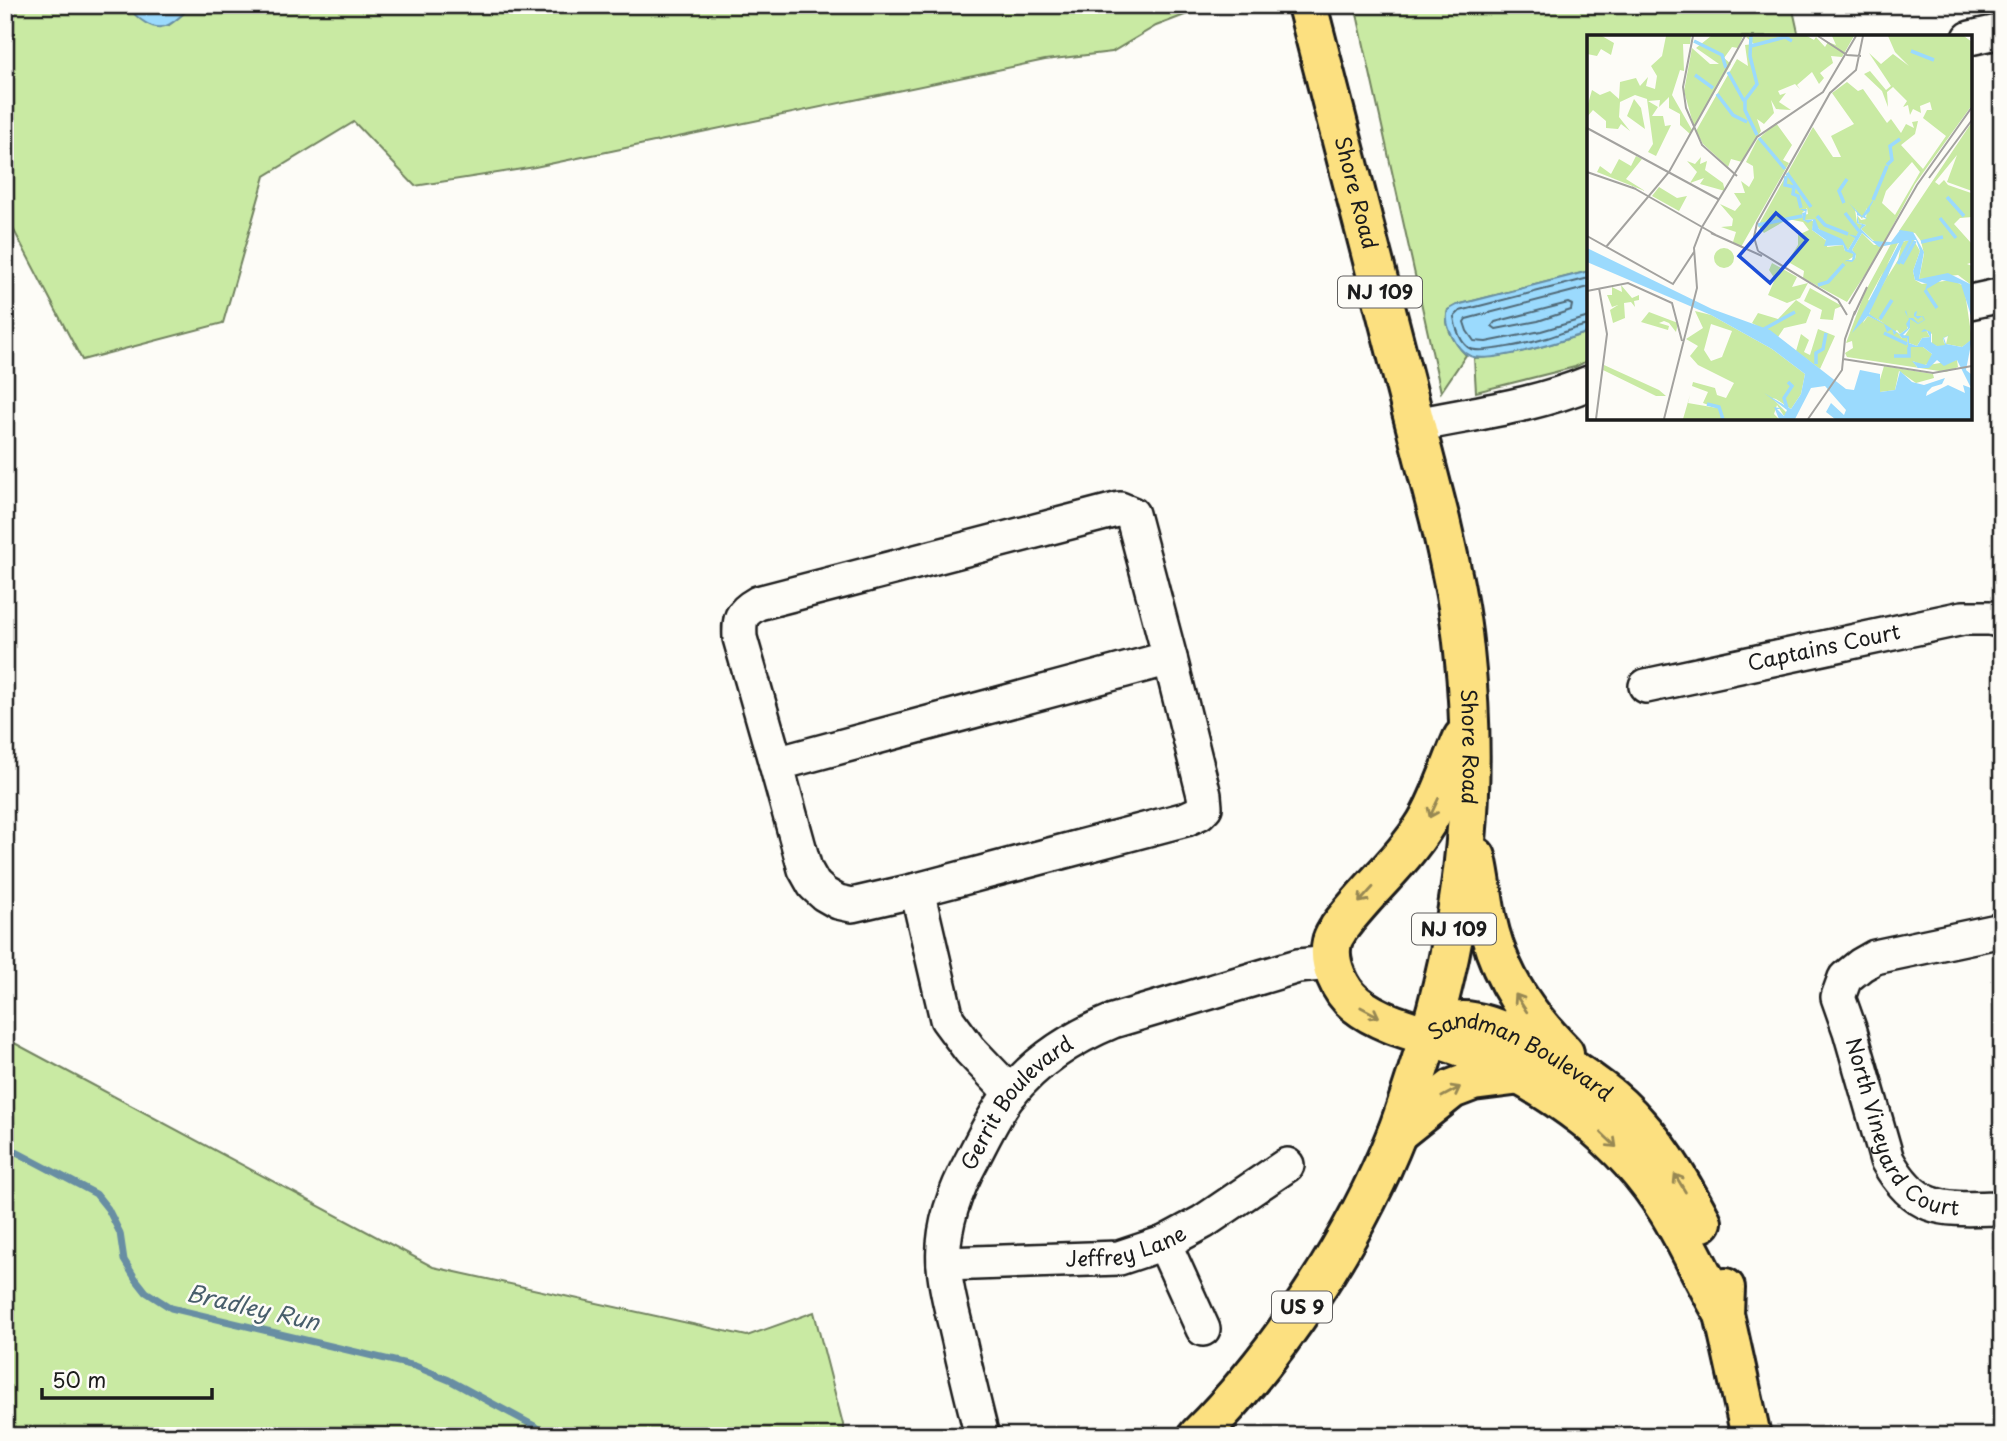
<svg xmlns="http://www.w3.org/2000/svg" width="2007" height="1441" font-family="'Playpen Sans',sans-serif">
  <rect width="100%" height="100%" fill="#fdfcf7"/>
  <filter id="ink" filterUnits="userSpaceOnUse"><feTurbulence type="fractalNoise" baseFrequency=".0143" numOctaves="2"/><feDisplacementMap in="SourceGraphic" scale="14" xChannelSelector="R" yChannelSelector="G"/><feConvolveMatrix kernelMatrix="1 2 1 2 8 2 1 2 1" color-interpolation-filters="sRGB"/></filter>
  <g filter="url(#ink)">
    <path fill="#c9eaa3" stroke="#728360" stroke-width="2" d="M5,5h122l2,4 40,16 23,-20h1019l-55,21 -44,26 -67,8 -510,107 -120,19 -61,-64 -89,54 -42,147 -141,37 -74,-141 -3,-1z
      M1355,5h437l7,32h-210v234l-132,34 -9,5c-5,16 7,34 18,45l-25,37z
      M1589,332v28l-14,7 -99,25 -2,-34c39,-1 78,-14 115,-26z
      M5,1038l428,229 314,69 67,-24 32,124h-841z"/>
    <path fill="#9bdafd" stroke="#688ea3" stroke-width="2" d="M127,5h65c-6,6 -14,15 -22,19 -16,10 -34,-6 -43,-19z
      M1589,271v61c-24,8 -97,32 -119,24 -8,-3 -14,-12 -18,-20 -4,-8 -7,-17 -4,-26l9,-5z"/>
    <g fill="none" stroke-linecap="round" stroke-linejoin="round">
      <path stroke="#4f6876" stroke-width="2" d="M1589,278l-129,33 -6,6c1,10 7,28 17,32 10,5 64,-7 76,-11 14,-4 28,-11 42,-13
        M1589,287l-123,32 -2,3 3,9 7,10 12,1 55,-11 48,-14
        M1568,303l4,2 -1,5 -33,11 -42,8 -4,-3 3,-4z"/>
      <path stroke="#688ea3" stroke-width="7" d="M5,1146l91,48 12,15 12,24 4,27 11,18 11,14 25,16 244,58 34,14 104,56"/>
      <defs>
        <g id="minor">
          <path d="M1970,38l32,-7"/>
          <path d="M1970,302l32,-7"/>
          <path d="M1416,425c58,-12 118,-19 173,-42"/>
          <path d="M1170,658l34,137 1,12 -6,6 -13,6 -269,71 -65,15 -14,-3 -14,-8 -10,-9 -9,-16 -29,-105z"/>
          <path id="s1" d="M1646,686l317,-68h27l12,3"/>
          <path d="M776,764l-36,-126c-1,-19 0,-25 18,-35l362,-94 12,5 38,144"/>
          <path d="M917,890l30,129 23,31 41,43"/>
          <path id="s2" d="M2002,930l-127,27 -14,8 -16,13 -7,19 12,34 37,129c30,55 59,49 115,48"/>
          <path d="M1164,1243l39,86"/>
          <path id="s3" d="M944,1264l175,-6 45,-15 39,-21 84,-57"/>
          <path id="s4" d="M982,1436c-9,-35 -17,-69 -25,-104 -5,-22 -12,-45 -13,-67 -3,-38 11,-74 29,-107 11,-21 22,-45 37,-64 26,-33 64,-57 103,-73l185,-55 34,-3"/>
        </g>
        <path id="major" d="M1198,1436c81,-81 157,-197 199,-303 12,-32 22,-65 32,-97"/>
        <g id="highway">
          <path id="s5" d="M1307,5l133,515c10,44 20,87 24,131 14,129 2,261 -35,385"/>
          <path d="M1463,738c-12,27 -22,60 -37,85 -24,39 -60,68 -87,105 -2,4 -6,9 -7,14 -5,21 8,49 24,62 32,26 86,32 123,50 77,37 143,83 189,157 21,34 36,70 56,103"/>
          <path d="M1476,857c6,26 7,51 14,76 13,49 39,84 74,120"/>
          <path id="s6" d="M1429,1036c10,-6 21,-15 33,-15 36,-1 110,47 139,69 15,11 27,23 39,37 26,29 44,62 62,95"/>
          <path d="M1397,1133l55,-44 21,-8 48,-6"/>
          <path d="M1725,1288l-1,26 27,122"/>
        </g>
      </defs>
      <use href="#minor" stroke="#1c1c1c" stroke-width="38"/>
      <use href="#major" stroke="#1c1c1c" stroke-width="44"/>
      <use href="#highway" stroke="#1c1c1c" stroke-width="44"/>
      <use href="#minor" stroke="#fdfcf7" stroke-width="33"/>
      <use href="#major" stroke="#fce080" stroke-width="38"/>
      <use href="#highway" stroke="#fce080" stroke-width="38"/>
    </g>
    <defs><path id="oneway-shaft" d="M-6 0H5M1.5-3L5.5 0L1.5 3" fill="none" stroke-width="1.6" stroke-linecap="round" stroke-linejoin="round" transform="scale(1.75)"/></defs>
    <g stroke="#978853">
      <use href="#oneway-shaft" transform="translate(1434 808) rotate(115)"/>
      <use href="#oneway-shaft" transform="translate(1366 895) rotate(132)"/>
      <use href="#oneway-shaft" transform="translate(1521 1003) rotate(-123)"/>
      <use href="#oneway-shaft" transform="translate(1370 1012) rotate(28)"/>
      <use href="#oneway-shaft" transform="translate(1451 1092) rotate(-28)"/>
      <use href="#oneway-shaft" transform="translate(1609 1140) rotate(44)"/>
      <use href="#oneway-shaft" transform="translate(1680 1183) rotate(-121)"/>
    </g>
  </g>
  <g text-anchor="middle" stroke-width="5" stroke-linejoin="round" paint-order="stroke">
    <g fill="#fdfcf7" stroke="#605f5e" stroke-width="2">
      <rect x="1338" y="276.5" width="84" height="31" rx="5"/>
      <rect x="1412" y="913.5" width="84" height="31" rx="5"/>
      <rect x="1272" y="1291.5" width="60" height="31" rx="5"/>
    </g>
    <g font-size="19" font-weight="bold" fill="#1c1c1c">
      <text x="1380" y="299">NJ 109</text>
      <text x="1454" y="936">NJ 109</text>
      <text x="1302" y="1314">US 9</text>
    </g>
    <g font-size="21" fill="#1c1c1c" stroke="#fdfcf7">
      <text dy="7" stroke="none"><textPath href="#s5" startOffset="194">Shore Road</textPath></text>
      <text dy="7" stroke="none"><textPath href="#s1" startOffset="182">Captains Court</textPath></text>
      <text dy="7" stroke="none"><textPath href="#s5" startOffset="761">Shore Road</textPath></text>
      <text dy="7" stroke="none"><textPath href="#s6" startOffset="103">Sandman Boulevard</textPath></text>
      <text dy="7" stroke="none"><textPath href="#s4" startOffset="359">Gerrit Boulevard</textPath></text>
      <text dy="7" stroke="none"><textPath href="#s2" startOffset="340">North Vineyard Court</textPath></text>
      <text dy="7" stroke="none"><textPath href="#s3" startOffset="184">Jeffrey Lane</textPath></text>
    </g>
    <g font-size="23" font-style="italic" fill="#485e6b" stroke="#fdfcf7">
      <text transform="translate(253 1308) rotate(13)" y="8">Bradley Run</text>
    </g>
  </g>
  <g transform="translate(1587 35)">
    <rect width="385" height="385" fill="#fdfcf7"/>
    <path d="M0,1h15l12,7 -3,12 -10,-6 -4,7 -10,-2zM79,1h25l-1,8h-7l1,27 -4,-1 -8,25 20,35 -2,4 -10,-9v-11l-11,-6v-11l-10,10 1,-7 -12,1 10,6 -6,9h11l2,10 6,-1 -15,31 -8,-4 5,-8 -6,-45 -12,-4 -15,7 -1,15 11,14 -9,-7 -3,5 -12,-1v-7l-13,-11 -6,7v-10l5,-17 8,5 10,-4 9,8 1,-17 16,-4 4,8 8,-9 -2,9 9,3 2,-13 -6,-10 11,-10zM124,1h32l-5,12 -6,-1 -8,11 7,6 -37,63 -10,-36 8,-43 18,16h9l-23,-16zM301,1h76l8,6v63l-57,79 -31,58h-9l-14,-13 5,-4 -7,-2 -2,-8 4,5 5,-1 1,-11 -5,11 -7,-10 2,14 6,2 -15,25 -9,-12 -7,3 -17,-16v-6l-10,1 -2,-5 5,-1 -1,-6 -5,5 2,8h10l-2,9 16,12 -1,5 16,-2 2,6h6l3,5 -7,5 8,-2 1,-4 -4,-5 10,-17 12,12 11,-1 -38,58 -44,-24 1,-7 -14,-8 -6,4 14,-22v-10l11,-5 -6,-8 -15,-3 -24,14 -6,-7 55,-99 20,30h8l-10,-21 23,-12 -22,-31 15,-11 11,9 5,-2 24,34 4,-4 10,14 5,-9 8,4 -2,-6 6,-1 -3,13 -14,11 22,24 23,-33 -23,-18 4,-8h5l-2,-8 -10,4 1,7 -8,-4 -3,6 -2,-10 -5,2 4,-6 -14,-14 -6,5 1,15 -6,-16 -18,-17 6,-3 16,19 5,-4 -22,-33 12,11 12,-10 16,12 -14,-14zM325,127l8,10 -25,43 -13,-12 4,-12zM159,2l61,-1 7,4 2,-3 9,10 3,-5 8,3 -4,-9h22l-12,21 -11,-1 2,7 -13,10 4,5 -5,6 -7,-12 -15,13 3,4 -5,-5 -17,7 2,4 6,-2 -7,9 12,8 -15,-1 -5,-9 3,13 -10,11 -7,-5 4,12 -19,31 -11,-3 -3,8 -25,-23 -7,-13 41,-72 11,7 -3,-21 9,-1zM47,64l7,9 4,21 -18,-13zM385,87v69l-25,-9 10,-27 -22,27 4,3 5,-5 4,5 23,8 1,24 -12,1 -6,6 18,20v20l-2,-1 -3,1 5,2v35l-2,-17 -12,-9 -39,4 5,-25 -3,-13 -6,-8 -16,-2zM189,88l16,22 -9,15 6,3 -48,84 -8,-5 3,-10 -15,-5 11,-1 1,-7 -13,-15 15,7 6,-7 -7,-11h11l-4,-12 8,6 5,-9 -1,-12 -7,-4 11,-22zM49,121l6,3 -16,20 19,12 -48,-19 3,-6 11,8 8,-15 12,7zM114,122l-1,7 7,-3 -2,9 18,13 2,8 -25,-7 4,-6 -14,5 7,-11 -10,-11 8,3zM72,152l18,11 10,-2 -8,15 -27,-15zM326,204l7,12 -7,20 2,9 7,4 30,-4 12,6 8,54 -10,7 -16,-3 2,-8 -5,2 1,5 5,3 11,2 -4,6 -24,-10v-10l-6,-4 4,7 -8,1 -5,8 -8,-3v-7l-5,1 6,-9v-9l-3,10 -7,5 -3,-4 -4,3 4,-1 5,6h5l1,7 15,2 9,7 -1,8 -8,4 -10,-5 4,6 40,-7 1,7 -12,5 -99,-15 -2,-4 8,-5 -1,-7 -6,2 19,-51 27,-50 6,1 -11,22 8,-12 -7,23 -7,11 -4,-2 6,-13 -15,28 3,1 -8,22 5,-7 16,7 -15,-8 3,-13 26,-42 4,-18zM127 223a10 10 0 1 1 20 0a10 10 0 1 1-20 0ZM185,228l25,14 -5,10 16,-4 -8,15 -13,5 -19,-8 7,-16 -6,-9zM34,250l11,13 7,-3v5l-5,1 1,6 -4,-5 -7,1 1,15 -12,5 -3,-13 8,-5 -6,2 -5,-12h5v-8l10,5zM223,253l32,18 -7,3 -2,11 -13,-1 2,-9 -18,-9zM209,265l15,10 -5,13 -22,5 -6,9 -26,-14 6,-10 20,6zM108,276l16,4 61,34 33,25 -4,20 -10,15 -15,-10 -4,-1 16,16 -4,2 -7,-11 -3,9 5,5h-96l7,-24 -2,8 29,5 -14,-5 5,-11 -16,-6 1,-4 22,6 2,7 9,3 8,-15 -36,-18 -8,-9 8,-10 -12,-7 17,-11zM124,289l21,7 -10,26 -11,4 -7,-11zM62,277l29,11 -2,9 -7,-9 -5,-2 -5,2 10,3 -1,4 -27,-8zM231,294l17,7 -15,33 -24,-18 5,-17 8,6 -5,12 6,3zM17,330l55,25 7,6h-10l-53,-26zM297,331l49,8 1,4 -18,5 -17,-12 -4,19 -15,2 -3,-2z" fill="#c9eaa3" fill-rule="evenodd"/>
    <path d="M286,165v2l-3,5v4l-5,5 2,3 -10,-4 2,8 7,2 -5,4 12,12 18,1 9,-12 13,2 11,20 -5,27 29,-6 22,11 2,35 -11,-35 -19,-4 -17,10 2,-6 -12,-4 -2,-9 7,-20 -4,-11 -12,1 -35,73 31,20 8,-6 -2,-4 3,-5 -4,-7 1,-2 2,8h5l5,5 6,-3 -2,-4 -4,3 -4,-3v-2l1,-2 2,-1 -1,5h7l2,4 -7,4 -8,-5v9l-7,7 6,1v7l8,3 5,-8 8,-1 -3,-6 -6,1 3,-3 7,3v10l6,4 8,-1 -2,-7 8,-4 -7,4 2,6 16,3 10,-8 -6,31 6,5v44h-137l-9,-7 5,-9 13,12 2,-5 -21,-24 -14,2 -16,31h-16l-5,-12 9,2h-6l7,7 3,-6 -23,-17 27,16 10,-15 4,-20 -33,-25 -61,-34 -124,-53v-14l125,61 58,21 76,59 8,1 6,-20 20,4v18l15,-2 5,-19 12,11 12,3 21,-7 -3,6 -10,3 -5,5 -1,4 22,-11 17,8 -2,-8 8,3 -14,-28 -13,6 -7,-6 -8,8h-11l-6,-7 14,4 6,-11 -9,-7h-15l-1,-9h-5l-5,-6 -3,3 -2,-6 -5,3 -3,-8 -16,-8 -16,17 47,-90 -20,4 -17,-14 -10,17 4,4 -1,5 -3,3 -6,-1 -2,3 2,-4h6l1,-6 -8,-3 -2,-6 -19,1 2,-6 -14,-10 1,-10 -5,3 -5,-3 -1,-7 4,-1 -6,-3h7l-2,11 10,-1 4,10 23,10 6,11 7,-12 -7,-4 8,2 6,-11 -5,-2v-10l-8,-10 13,13z" fill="#9bdafd"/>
    <path fill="none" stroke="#9bdafd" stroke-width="3.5" d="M164,1l-1,20 7,28 -12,16v10l12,25M107,6l28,14 4,13M164,11l34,-9 7,4M324,16l23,9M141,37l16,29M108,40l18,13M130,59l16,21 14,7M172,103l26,31M300,130l5,-5 -2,-14 10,-7M200,138l24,34M199,141l-1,9 9,2 -1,7 5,2 3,12M360,162l17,19M286,165l14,-34M257,168l-5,-12 8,-12M258,178l14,18M230,181l8,9 23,9M353,183l16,20M171,190l44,-9M334,207l22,-5M311,229l13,-24M315,229l13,-23M231,250l10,-3 16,-18M338,255l12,18M293,284l12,-19M177,294l31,-17M297,298l23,11M307,321h15v-9M229,329v-11l7,-4 3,-16M120,369l12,3 4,12M200,373l-3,-10 8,-12 -4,-4"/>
    <path fill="none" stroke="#a3a29f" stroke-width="2" d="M106,1l-10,51 3,21 16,37 35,31M231,1l29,19 14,1M0,93l131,71M0,137l49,17M342,143l43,-58M45,152l84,48M115,192l55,-90 66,-45 33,-56M124,198l51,23M0,201l86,48 21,-32M19,212l63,-75 76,-136M171,216l-4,-14 3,-14 73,-130 26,-23 7,-34M171,216l80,49 9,15M0,256l41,-8 44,20 10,38M262,269l68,-119 55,-78M267,280l13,-28M256,324l90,14 39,-7M9,384l11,-85 -8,-46M77,384l33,-131 -3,-40 8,-21M221,384l34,-49 3,-31 10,-28"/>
    <path fill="#1d4ed8" fill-opacity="0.15" stroke="#1d4ed8" stroke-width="3.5" d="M189,178l31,27 -37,43 -31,-27z"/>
    <rect width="385" height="385" fill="none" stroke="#1c1c1c" stroke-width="3.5"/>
  </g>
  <rect width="2007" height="1441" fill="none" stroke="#fdfcf7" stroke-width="28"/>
  <rect x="14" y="14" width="1979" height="1413" fill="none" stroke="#1c1c1c" stroke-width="2.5" filter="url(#ink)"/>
  <path d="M42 1388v10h170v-10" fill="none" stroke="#1c1c1c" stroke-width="3.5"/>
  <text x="52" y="1388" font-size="21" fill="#1c1c1c" stroke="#fdfcf7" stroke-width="5" paint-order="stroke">50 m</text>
</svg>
